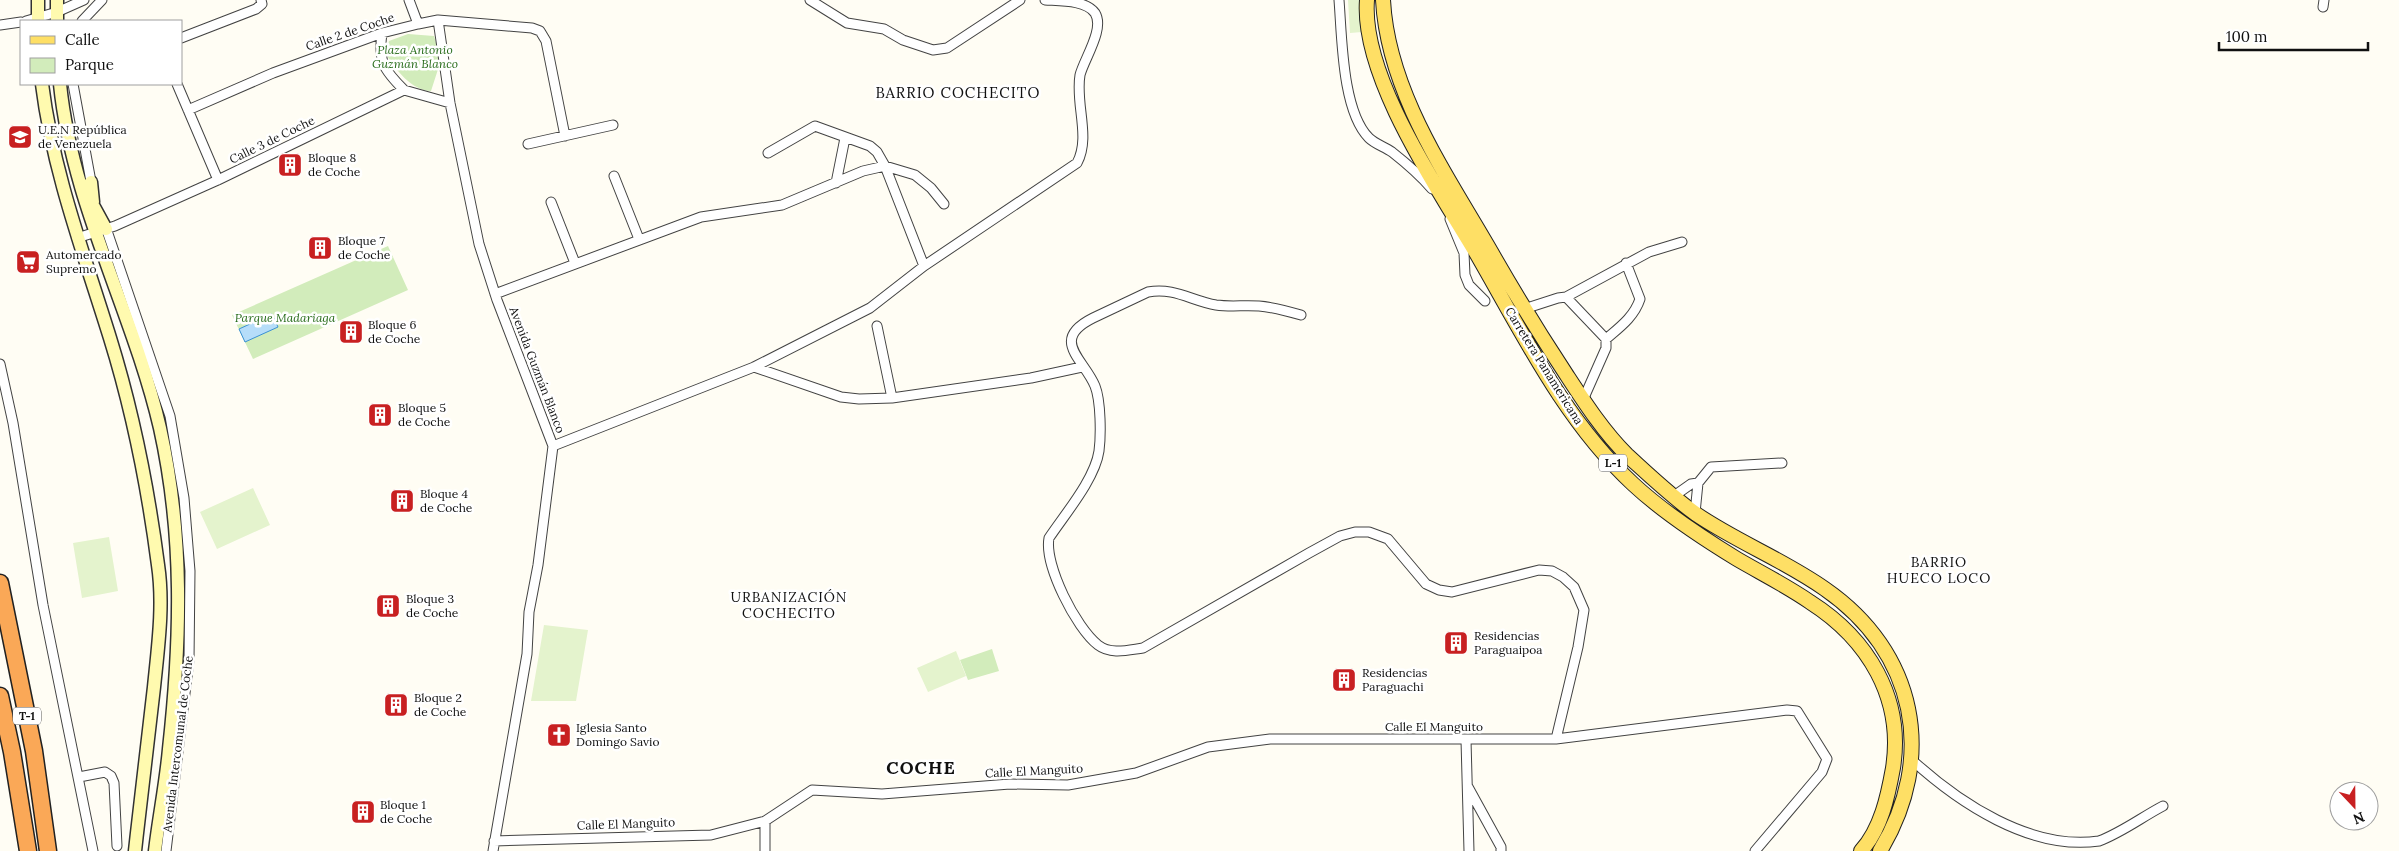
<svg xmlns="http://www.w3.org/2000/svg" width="2399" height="851" font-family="Lora,serif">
  <rect width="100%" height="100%" fill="#fffdf4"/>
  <path fill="#d2ecbb" d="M408,34l26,2 7,24 -10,31c-19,0 -36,-22 -45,-37l3,-13z
    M388,246l20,44 -155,69 -21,-44z
    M992,649l7,22 -31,9 -8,-20z"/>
  <path fill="#e4f3cd" d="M1348,0h12l2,32 -12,1z
    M253,488l17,37 -53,24 -17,-37z
    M109,537l9,54 -36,7 -9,-55z
    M544,625l44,5 -12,71h-45z
    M956,651l10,25 -38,16 -11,-24z"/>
  <path fill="#b6ddf9" stroke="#3990d4" d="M272,314l6,13 -33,15 -6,-13z"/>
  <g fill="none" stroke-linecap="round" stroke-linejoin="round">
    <defs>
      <path id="street" d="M409,0l9,24
        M810,0l37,23 37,6 19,11 30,10 14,-2 73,-48
        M1339,0c3,37 3,111 30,138 6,6 16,9 23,14 14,11 28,23 40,37
        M2323,7l1,-7
        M438,20l12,83 29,141 18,56 56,146 -15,119 -9,47 -2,42 -34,197
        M26,21l31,-9 27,-12
        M82,21l20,-21
        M0,25l21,-3
        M382,33c-4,29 2,37 22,57
        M181,38l75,-29 6,-5 -1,-4
        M73,84l19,103
        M177,84l41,96
        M188,110l85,-37 109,-40 36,-9 20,-4 94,8 8,3 6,10 19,95
        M528,144l85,-19
        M768,153l47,-27 55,20 7,6 8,14 39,100
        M614,176l25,63
        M836,183l9,-45
        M551,202l24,61
        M1450,219l14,34 1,22 4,10 16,16
        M105,225l65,191 14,82 6,73 -1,89 -23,191
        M77,238l38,-12 103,-46 186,-90 46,13
        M495,294l206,-77 81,-12 81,-34 22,-5 30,9 16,13 13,16
        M1566,297l40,42v9l-23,52
        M1524,309l34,-11 8,-1 83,-45 33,-10
        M1301,315c-14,-4 -28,-8 -42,-9 -15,-1 -29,1 -43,-1 -24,-4 -42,-18 -68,-13l-55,26c-44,22 -9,41 2,68 6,15 6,50 4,65 -4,28 -34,63 -50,87 -5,27 27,90 49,107 13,10 30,5 45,3l166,-95 31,-17 15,-4h14l19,7 38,45 13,6 13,2 87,-22 13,1 11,6 11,10 10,23 -6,37 -22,92
        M877,326l15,72
        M1606,339c14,-12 28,-22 34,-40l-14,-36
        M0,364l13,59 30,182 50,246
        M754,367l87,30 18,2 33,-1 139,-20 51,-11
        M553,446l201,-79 116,-59 54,-42 153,-103c14,-26 -2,-59 3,-88 4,-16 25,-46 15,-62 -9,-13 -35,-12 -50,-13
        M1674,496l17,-12 7,-1
        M1695,513l3,-30 13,-16 71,-4
        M1466,740l3,111
        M1912,760c46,42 118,91 187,81 22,-8 43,-24 64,-35
        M79,777l26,-5 6,4 3,7 3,63
        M1468,787l33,60v4
        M494,841l217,-6 54,-14 47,-31 70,4 128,-10 58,1 68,-12 72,-26 62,-8h286l231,-29 10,1 30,48 -5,13 -67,79
        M765,851v-30"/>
      <path id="secondary" d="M57,0v21
        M38,21v-21
        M42,84c11,88 42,170 68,254 23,74 38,150 48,227 6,40 0,82 -4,122 -6,54 -13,109 -19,164
        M60,84c12,120 73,228 100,344 24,108 21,212 9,321 -3,34 -10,68 -14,102
        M91,182l2,20
        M94,207l12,22"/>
      <path id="primary" d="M1367,0c-6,76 70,187 108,251 47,81 89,169 158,233 31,29 68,53 104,75 24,14 50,27 73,43 58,37 94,96 83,166 -5,28 -12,61 -32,83
        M1383,0c5,94 66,178 111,257 23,40 47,79 72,117 19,29 37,57 61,81 22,20 45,42 69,59 41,28 88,46 129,75 91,63 112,168 55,262"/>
      <path id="highway" d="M0,583l34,168 14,100
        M0,696l12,56 16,99"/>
    </defs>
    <use href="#street" stroke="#434343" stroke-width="11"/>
    <use href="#secondary" stroke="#323232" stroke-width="15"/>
    <use href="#primary" stroke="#212121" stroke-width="16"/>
    <use href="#highway" stroke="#212121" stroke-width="19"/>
    <use href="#street" stroke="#fff" stroke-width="9"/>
    <use href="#secondary" stroke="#fffaaf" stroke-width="12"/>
    <use href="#primary" stroke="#fedf65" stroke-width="14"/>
    <use href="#highway" stroke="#faa857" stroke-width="16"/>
  </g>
  <defs>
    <symbol id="school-square" viewBox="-11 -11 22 22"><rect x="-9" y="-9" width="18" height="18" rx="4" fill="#c82021" stroke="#fff"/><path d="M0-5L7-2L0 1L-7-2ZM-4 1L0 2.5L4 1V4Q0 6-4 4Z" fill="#fff"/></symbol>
    <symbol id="building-square" viewBox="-11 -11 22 22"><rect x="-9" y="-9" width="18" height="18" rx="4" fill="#c82021" stroke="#fff"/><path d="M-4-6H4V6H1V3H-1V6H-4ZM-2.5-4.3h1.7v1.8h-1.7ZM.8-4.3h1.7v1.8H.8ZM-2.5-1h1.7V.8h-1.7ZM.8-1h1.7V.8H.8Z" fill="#fff"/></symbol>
    <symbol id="supermarket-square" viewBox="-11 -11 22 22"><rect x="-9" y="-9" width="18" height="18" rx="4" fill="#c82021" stroke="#fff"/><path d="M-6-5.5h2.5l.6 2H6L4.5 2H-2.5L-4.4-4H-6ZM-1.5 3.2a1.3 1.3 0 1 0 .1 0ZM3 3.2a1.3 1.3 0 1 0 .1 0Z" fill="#fff"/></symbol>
    <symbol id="church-square" viewBox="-11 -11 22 22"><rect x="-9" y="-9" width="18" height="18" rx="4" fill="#c82021" stroke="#fff"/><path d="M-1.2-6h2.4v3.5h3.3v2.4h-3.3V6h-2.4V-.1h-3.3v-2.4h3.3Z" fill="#fff"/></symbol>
  </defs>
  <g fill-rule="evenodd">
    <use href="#school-square" x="6" y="123" width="28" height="28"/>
    <use href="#building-square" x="276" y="151" width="28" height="28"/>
    <use href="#building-square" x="306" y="234" width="28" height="28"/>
    <use href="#supermarket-square" x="14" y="248" width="28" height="28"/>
    <use href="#building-square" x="337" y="318" width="28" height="28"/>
    <use href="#building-square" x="366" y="401" width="28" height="28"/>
    <use href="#building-square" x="388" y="487" width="28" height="28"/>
    <use href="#building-square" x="374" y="592" width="28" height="28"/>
    <use href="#building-square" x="1442" y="629" width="28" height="28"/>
    <use href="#building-square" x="1330" y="666" width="28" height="28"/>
    <use href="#building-square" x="382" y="691" width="28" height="28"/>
    <use href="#church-square" x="545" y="721" width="28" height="28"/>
    <use href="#building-square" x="349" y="798" width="28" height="28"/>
  </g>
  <g text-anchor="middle" stroke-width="5" stroke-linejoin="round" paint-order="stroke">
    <g fill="#fff" stroke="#585858" stroke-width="1">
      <rect x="1599" y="454.5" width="28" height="17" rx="4"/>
      <rect x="13" y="707.5" width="28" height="17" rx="4"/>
    </g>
    <g font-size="11" font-weight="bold" fill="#101010">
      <text x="1613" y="467">L-1</text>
      <text x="27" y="720">T-1</text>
    </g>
    <g font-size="12" fill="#101010" stroke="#fff">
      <text transform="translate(350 32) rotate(-19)" y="4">Calle 2 de Coche</text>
      <text transform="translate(272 140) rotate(-26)" y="4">Calle 3 de Coche</text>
      <text transform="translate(1544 366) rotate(58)" y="4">Carretera Panamericana</text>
      <text transform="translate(537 370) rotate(69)" y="4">Avenida Guzmán Blanco</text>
      <text x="1434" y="731">Calle El Manguito</text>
      <text transform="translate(178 744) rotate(-83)" y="4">Avenida Intercomunal de Coche</text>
      <text transform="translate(1034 771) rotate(-3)" y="4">Calle El Manguito</text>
      <text transform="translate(626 824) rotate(-2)" y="4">Calle El Manguito</text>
    </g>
    <g font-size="12" font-style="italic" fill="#296d1c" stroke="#fff">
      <text x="415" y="54">Plaza Antonio<tspan x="415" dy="14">Guzmán Blanco</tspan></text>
      <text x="285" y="322">Parque Madariaga</text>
    </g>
    <g font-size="12" fill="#101010" stroke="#fff" text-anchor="start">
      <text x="38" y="134">U.E.N República<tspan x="38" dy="14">de Venezuela</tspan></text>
      <text x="308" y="162">Bloque 8<tspan x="308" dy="14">de Coche</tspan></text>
      <text x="338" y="245">Bloque 7<tspan x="338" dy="14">de Coche</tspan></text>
      <text x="46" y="259">Automercado<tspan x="46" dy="14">Supremo</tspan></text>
      <text x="368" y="329">Bloque 6<tspan x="368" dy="14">de Coche</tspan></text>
      <text x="398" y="412">Bloque 5<tspan x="398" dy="14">de Coche</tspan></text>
      <text x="420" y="498">Bloque 4<tspan x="420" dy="14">de Coche</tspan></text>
      <text x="406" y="603">Bloque 3<tspan x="406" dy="14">de Coche</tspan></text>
      <text x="1474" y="640">Residencias<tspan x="1474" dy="14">Paraguaipoa</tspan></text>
      <text x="1362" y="677">Residencias<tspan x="1362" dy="14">Paraguachi</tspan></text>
      <text x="414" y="702">Bloque 2<tspan x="414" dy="14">de Coche</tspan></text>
      <text x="576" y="732">Iglesia Santo<tspan x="576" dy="14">Domingo Savio</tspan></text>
      <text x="380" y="809">Bloque 1<tspan x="380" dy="14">de Coche</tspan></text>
    </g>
    <g font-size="14" letter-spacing="1" fill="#101010" stroke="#fff">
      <text x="1939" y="567">BARRIO<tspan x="1939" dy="16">HUECO LOCO</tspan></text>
      <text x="789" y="602">URBANIZACIÓN<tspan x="789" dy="16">COCHECITO</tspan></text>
    </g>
    <g font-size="15" letter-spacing="1" fill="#101010" stroke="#fff">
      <text x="958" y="98">BARRIO COCHECITO</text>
    </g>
    <g font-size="18" font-weight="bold" letter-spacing="1" fill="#101010" stroke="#fff">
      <text x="921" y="774">COCHE</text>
    </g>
  </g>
  <rect x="20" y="20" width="162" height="65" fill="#ffffff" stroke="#9f9f9f"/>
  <rect x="30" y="36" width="25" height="8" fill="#fedf65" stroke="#9f9f9f"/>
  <text x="65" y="45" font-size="15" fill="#101010">Calle</text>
  <rect x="30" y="58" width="25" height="15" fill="#d2ecbb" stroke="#9f9f9f"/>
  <text x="65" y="70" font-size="15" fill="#101010">Parque</text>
  <g transform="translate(2354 806) rotate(158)"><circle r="24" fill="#ffffff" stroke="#9f9f9f"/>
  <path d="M0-4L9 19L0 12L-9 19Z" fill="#c82021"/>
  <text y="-8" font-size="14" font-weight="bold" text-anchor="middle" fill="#101010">N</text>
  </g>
  <path d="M2219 42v8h149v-8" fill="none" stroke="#101010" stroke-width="2.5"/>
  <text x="2226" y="42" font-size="15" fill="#101010" stroke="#ffffff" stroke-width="4" paint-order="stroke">100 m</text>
</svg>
